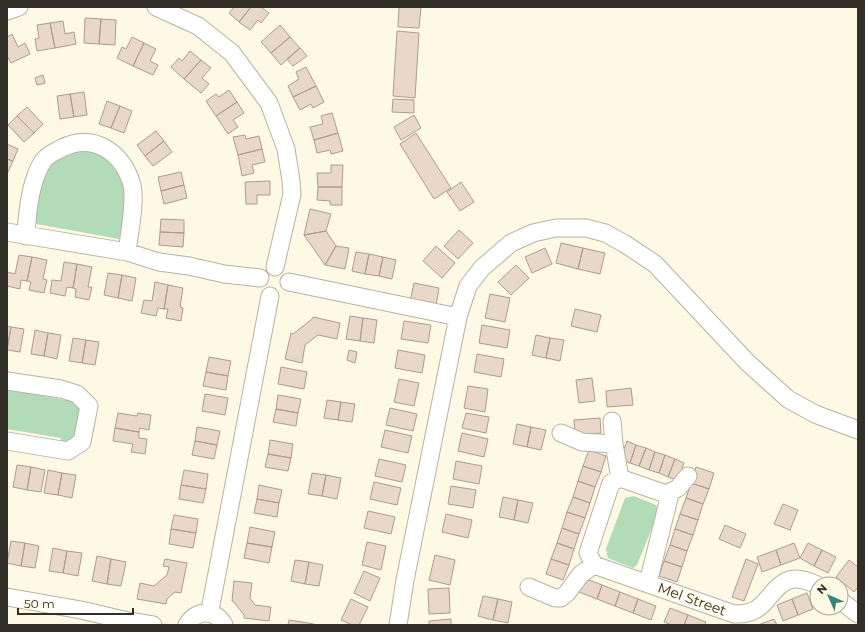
<svg xmlns="http://www.w3.org/2000/svg" width="865" height="632" font-family="Montserrat,sans-serif">
  <rect width="100%" height="100%" fill="#fdf9e5"/>
  <path fill="#b2dcb8" d="M86,147l22,10 17,21 2,24 -8,37 -88,-16v-18l18,-43z
    M7,389l58,11 2,-5 15,8 -5,35 -5,5 -12,1 1,-6 -54,-9z
    M634,496l22,9 3,6 -22,54 -4,3 -25,-10 -2,-9 19,-51z"/>
  <path fill="#e9d7ca" stroke="#ac9c8f" d="M234,7h17l-12,15 -10,-9z
    M251,7h10l8,6 -8,10 -3,-3 -8,10 -11,-8z
    M399,7h22l-2,21 -21,-1z
    M85,18l16,1 -2,25 -15,-1z
    M101,19l15,1 -1,25 -16,-1z
    M63,21l2,13 9,-2 2,12 -21,4 -5,-25z
    M50,23l5,25 -18,3 -2,-12 4,-1 -2,-13z
    M280,25l10,12 -19,16 -10,-11z
    M397,31l22,2 -4,65 -22,-2z
    M12,34l6,13 7,-4 5,11 -19,9 -4,-7v-19z
    M132,37l12,6 -11,23 -16,-8 5,-11 4,2z
    M290,37l10,11 -19,17 -10,-12z
    M144,43l12,6 -6,12 8,4 -5,10 -20,-9z
    M300,48l7,8 -14,10 -6,-7z
    M190,51l11,9 -17,19 -13,-12 8,-9 3,3z
    M201,60l10,8 -9,10 7,6 -8,9 -17,-14z
    M306,67l10,19 -23,11 -5,-11 11,-7 -3,-7z
    M43,75l2,8 -8,2 -2,-7z
    M316,86l8,16 -11,6 -2,-4 -11,6 -7,-13z
    M229,90l8,12 -21,14 -10,-15 10,-7 3,3z
    M84,92l3,23 -13,2 -4,-23z
    M70,94l4,23 -14,2 -3,-23z
    M393,99l21,1v13l-22,-1z
    M107,101l13,5 -9,22 -12,-4z
    M237,102l7,11 -11,7 5,7 -10,7 -12,-18z
    M120,106l12,5 -8,22 -13,-5z
    M27,107l16,17 -9,9 -17,-17z
    M332,113l6,20 -24,7 -4,-13 13,-3 -2,-8z
    M414,115l7,13 -20,12 -7,-13z
    M17,116l17,17 -10,9 -16,-17z
    M156,131l8,10 -19,15 -8,-11z
    M338,133l5,18 -12,3 -1,-4 -13,3 -3,-13z
    M416,133l35,55 -17,11 -34,-55z
    M245,135l1,4 13,-3 3,13 -24,6 -5,-18z
    M164,141l8,11 -19,14 -8,-10z
    M7,144l11,5 -5,12 -6,-2z
    M262,149l3,13 -13,3 2,8 -12,3 -4,-21z
    M7,159l6,2 -6,13z
    M331,165h12l-1,22h-24l-1,-14h14z
    M181,172l3,13 -23,6 -3,-14z
    M270,181v14h-13v9h-11l-1,-22z
    M461,182l13,20 -14,9 -13,-19z
    M184,185l3,13 -23,6 -3,-13z
    M318,187h24v18h-12v-4l-13,-1z
    M310,209l21,5 -5,17 -22,4z
    M161,219l23,1v13l-24,-1z
    M459,230l14,13 -15,16 -14,-13z
    M326,231l10,15 -11,19 -21,-30z
    M160,232l24,1 -1,14 -24,-2z
    M561,243l22,5 -5,21 -22,-6z
    M336,246l13,2 -4,21 -20,-4z
    M436,246l19,17 -13,15 -19,-17z
    M545,248l7,16 -20,9 -7,-16z
    M583,248l22,5 -5,21 -22,-5z
    M356,252l13,2 -4,20 -13,-3z
    M369,254l14,3 -4,19 -14,-2z
    M19,255l13,2 -5,24 -6,-1 -1,9 -13,-3v-14l8,2z
    M32,257l15,3 -4,19 4,1 -3,13 -15,-3 2,-8 -4,-1z
    M383,257l13,3 -4,19 -13,-3z
    M64,262l13,2 -4,24 -6,-1 -2,9 -15,-3 2,-13 9,1z
    M77,264l15,3 -4,20h4l-3,13 -14,-3 1,-8 -3,-1z
    M516,265l13,13 -18,17 -13,-13z
    M108,273l14,2 -4,23 -14,-3z
    M122,275l14,3 -4,23 -14,-3z
    M155,282l13,3 -4,24 -6,-1 -2,8 -15,-3 3,-13 8,1z
    M414,283l25,5 -3,18 -26,-4z
    M168,285l15,3 -3,19 3,1 -2,13 -15,-3 2,-9h-4z
    M490,294l20,4 -5,24 -20,-4z
    M575,309l26,6 -4,17 -26,-6z
    M350,316l13,2 -3,23 -14,-2z
    M313,317l27,6 -3,16 -19,-4 -13,10 -3,18 -17,-4 6,-26 2,1 19,-15z
    M363,318l14,2 -3,23 -14,-2z
    M404,321l27,4 -3,18 -27,-4z
    M482,325l28,5 -3,18 -28,-5z
    M7,326l4,1 -4,23z
    M11,327l13,2 -4,23 -13,-2z
    M35,330l13,3 -4,23 -13,-2z
    M48,333l13,2 -4,24 -13,-3z
    M536,335l14,3 -4,20 -14,-3z
    M73,338l13,2 -4,23 -13,-2z
    M550,338l14,2 -4,21 -14,-3z
    M86,340l13,2 -4,23 -13,-2z
    M349,350l8,2 -2,11 -8,-3z
    M398,350l27,5 -3,18 -27,-5z
    M477,354l27,5 -3,18 -27,-5z
    M209,357l22,4 -3,15 -22,-4z
    M281,367l26,5 -3,17 -26,-5z
    M206,372l22,4 -2,14 -23,-4z
    M592,378l3,23 -16,2 -3,-23z
    M399,379l20,4 -5,23 -20,-4z
    M468,386l20,3 -3,23 -21,-4z
    M631,388l2,17 -26,2 -1,-16z
    M205,394l23,4 -3,17 -23,-4z
    M278,395l23,4 -3,14 -22,-4z
    M327,400l14,2 -3,18 -14,-2z
    M341,402l14,2 -3,18 -14,-2z
    M390,408l27,6 -4,17 -27,-6z
    M276,409l22,4 -2,13 -23,-4z
    M118,413l19,3 1,-3 13,2 -2,15 -9,-2 -1,4 -24,-4z
    M466,413l23,4 -3,16 -24,-5z
    M600,418l1,15 -26,2 -1,-15z
    M517,424l14,3 -4,20 -14,-3z
    M197,427l23,4 -3,14 -22,-4z
    M531,427l15,3 -5,20 -14,-3z
    M115,428l24,4v6l8,1 -2,15 -14,-2 2,-8 -20,-3z
    M385,430l27,6 -4,17 -27,-6z
    M462,433l26,6 -4,18 -26,-6z
    M270,440l23,4 -2,14 -23,-4z
    M195,441l22,4 -3,14 -22,-4z
    M627,441l9,4 -6,18 -10,-4z
    M636,445l10,3 -7,18 -9,-3z
    M646,448l9,4 -6,18 -10,-4z
    M589,450l17,6 -5,16 -18,-6z
    M655,452l10,3 -6,18 -10,-3z
    M268,454l23,4 -3,13 -23,-4z
    M665,455l10,4 -7,18 -9,-4z
    M379,459l27,6 -4,17 -27,-6z
    M675,459l9,4 -6,17 -10,-3z
    M456,461l26,5 -3,18 -26,-5z
    M17,465l14,2 -4,23 -14,-3z
    M583,466l18,6 -6,15 -17,-6z
    M31,467l14,3 -4,22 -14,-2z
    M696,467l18,6 -5,16 -18,-6z
    M48,470l14,3 -4,22 -14,-2z
    M184,470l24,4 -2,15 -25,-4z
    M62,473l14,2 -4,23 -14,-3z
    M312,473l14,2 -4,21 -14,-2z
    M326,475l15,3 -4,21 -15,-3z
    M578,481l17,6 -5,16 -17,-6z
    M374,482l27,6 -4,17 -27,-6z
    M691,483l18,6 -6,15 -17,-6z
    M181,485l25,4 -3,14 -24,-4z
    M259,485l23,5 -3,13 -22,-4z
    M451,486l25,4 -3,18 -25,-4z
    M503,497l15,3 -4,20 -15,-3z
    M573,497l17,6 -5,15 -18,-6z
    M686,498l17,6 -5,16 -18,-6z
    M257,499l22,4 -2,14 -23,-4z
    M518,500l15,3 -5,20 -14,-3z
    M783,504l15,6 -8,20 -16,-6z
    M368,511l27,6 -4,17 -27,-6z
    M567,512l18,6 -6,16 -17,-6z
    M446,514l26,6 -4,18 -26,-6z
    M680,514l18,6 -5,15 -18,-6z
    M174,515l24,4 -2,14 -25,-4z
    M725,525l21,9 -6,14 -21,-9z
    M250,527l25,5 -3,15 -25,-4z
    M562,528l17,6 -5,15 -17,-6z
    M171,529l25,4 -3,15 -24,-4z
    M675,529l18,6 -6,16 -17,-6z
    M11,541l14,2 -4,23 -14,-3z
    M367,542l19,4 -5,24 -19,-5z
    M25,543l14,3 -4,22 -14,-2z
    M247,543l25,4 -3,16 -25,-5z
    M557,543l17,6 -5,16 -18,-6z
    M794,543l6,15 -19,7 -5,-15z
    M808,543l14,7 -8,16 -14,-8z
    M670,545l17,6 -5,16 -18,-6z
    M53,548l14,3 -4,22 -14,-2z
    M776,550l5,15 -19,7 -5,-15z
    M822,550l14,7 -8,16 -14,-7z
    M67,551l15,2 -4,23 -15,-3z
    M435,555l20,5 -5,25 -21,-5z
    M97,556l14,3 -4,25 -15,-3z
    M111,559l15,3 -5,24 -14,-2z
    M165,559l22,4 -6,30 -6,-1 -8,7 -1,5 -29,-5 3,-16 14,3 13,-11 2,-8 -6,-1z
    M551,559l18,6 -6,15 -17,-6z
    M746,559l12,5 -14,37 -12,-4z
    M295,560l14,2 -4,22 -14,-3z
    M849,560l9,7v20l-4,5 -18,-15z
    M664,561l18,6 -5,15 -18,-6z
    M309,562l14,3 -4,21 -14,-2z
    M364,571l16,7 -10,23 -16,-8z
    M584,578l18,7 -5,14 -18,-7z
    M234,581l18,2 -2,15 5,7 16,2 -2,14 -25,-3v-3l-10,-13 -2,-1z
    M602,585l18,7 -5,14 -18,-7z
    M449,588l1,25 -21,1 -1,-25z
    M620,592l18,7 -5,14 -18,-7z
    M807,593l6,16 -15,6 -6,-16z
    M483,596l15,3 -5,21 -15,-4z
    M351,599l17,8 -9,18h-7l-11,-5z
    M498,599l14,3 -4,21 -15,-3z
    M638,599l18,7 -5,14 -18,-7z
    M792,599l6,16 -15,6 -6,-16z
    M670,608l18,7 -4,10h-12l-8,-3z
    M688,615l18,7 -1,3h-21z
    M451,619v6h-22v-4z
    M774,619l3,6h-19z
    M289,620l25,4v1h-26z"/>
  <g fill="none" stroke-linecap="round" stroke-linejoin="round">
    <defs>
      <path id="minor" d="M156,7l42,19 34,27 37,50 17,46 5,32 1,13 -17,73
        M7,11l12,-4
        M7,232l120,20 32,10 30,4 35,8 36,4
        M26,236c1,-23 4,-55 17,-75 5,-7 12,-9 19,-13 32,-16 61,5 70,37 4,17 -3,49 -5,67
        M289,282l169,35
        M7,381l54,8 16,5 12,12 -7,36 -14,9 -61,-10
        M612,421l2,23 6,34
        M561,433l21,9 32,2
        M666,494l12,-6 10,-12
        M648,583l21,-85 -3,-4 -46,-16 -9,5 -23,70 6,12 140,49c7,0 14,0 21,-4 6,-3 10,-8 14,-13 15,-19 25,-23 48,-12
        M529,587l26,11h6l6,-5 14,-19 13,-9
        M7,597l74,13 47,11
        M841,601l17,13
        M209,613l1,-3 60,-314
        M128,625v-4l25,4
        M187,625c8,-15 28,-17 37,0
        M398,625l7,-45 53,-263 10,-31 14,-18 29,-25 22,-10 23,-5h30l19,5 20,11 30,20 93,99 40,36 27,15 43,16"/>
    </defs>
    <use href="#minor" stroke="#b7b3a0" stroke-width="19"/>
    <use href="#minor" stroke="#fff" stroke-width="17"/>
  </g>
  <g text-anchor="middle" stroke-width="3" stroke-linejoin="round" paint-order="stroke">
    <g font-size="14" fill="#312f27" stroke="#fdf9e5">
      <text transform="translate(692 599) rotate(20)" y="5">Mel Street</text>
    </g>
  </g>
  <rect width="865" height="632" fill="none" stroke="#312f27" stroke-width="16"/>
  <g transform="translate(829 596) rotate(315)"><circle r="19" fill="#fdf9e5" stroke="#aba899"/>
  <path d="M0-3L7 15L0 10L-7 15Z" fill="#3c837f"/>
  <text y="-6" font-size="11" font-weight="bold" text-anchor="middle" fill="#312f27">N</text>
  </g>
  <path d="M18 608v6h115v-6" fill="none" stroke="#312f27" stroke-width="2"/>
  <text x="24" y="608" font-size="12" fill="#312f27" stroke="#fdf9e5" stroke-width="3" paint-order="stroke">50 m</text>
</svg>
